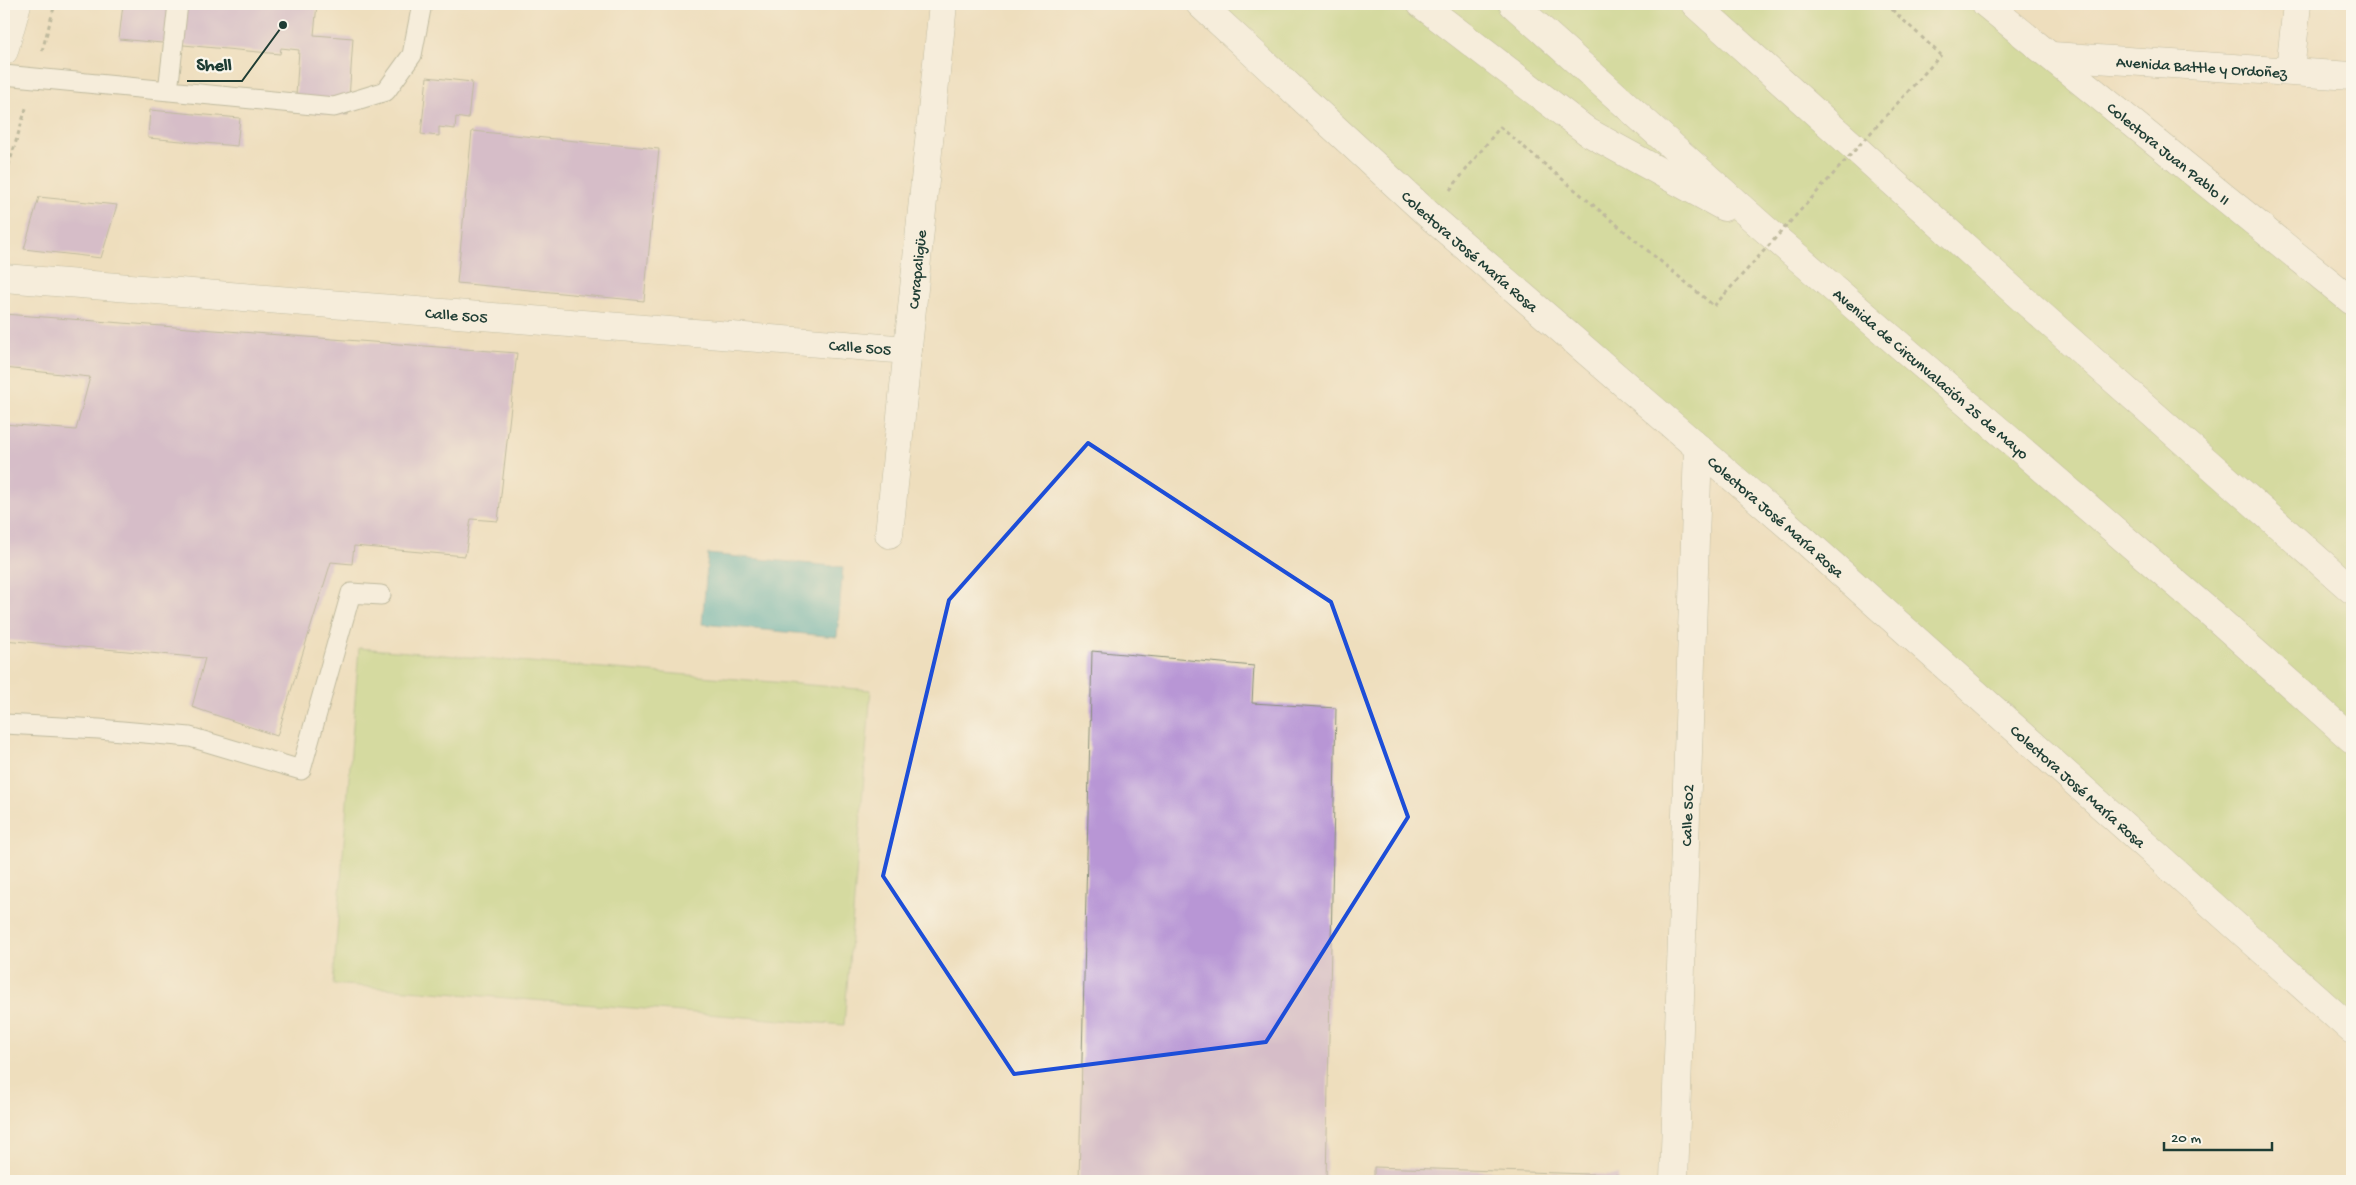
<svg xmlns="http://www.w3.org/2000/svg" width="2356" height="1185" font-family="'Gochi Hand',sans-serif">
  <rect width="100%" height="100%" fill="#fbf7ec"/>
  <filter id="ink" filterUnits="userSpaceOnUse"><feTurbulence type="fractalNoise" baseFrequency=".02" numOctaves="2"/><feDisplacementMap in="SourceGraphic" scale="10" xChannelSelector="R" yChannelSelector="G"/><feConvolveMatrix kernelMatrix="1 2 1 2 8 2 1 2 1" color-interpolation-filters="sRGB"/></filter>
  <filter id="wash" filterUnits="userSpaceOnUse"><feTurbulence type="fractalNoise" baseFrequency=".0096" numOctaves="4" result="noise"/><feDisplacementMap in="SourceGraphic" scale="20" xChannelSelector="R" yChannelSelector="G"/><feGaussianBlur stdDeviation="1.12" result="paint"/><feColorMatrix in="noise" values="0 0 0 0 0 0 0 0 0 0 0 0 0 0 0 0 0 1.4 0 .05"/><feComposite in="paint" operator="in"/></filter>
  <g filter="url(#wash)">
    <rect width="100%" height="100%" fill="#eedebd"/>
    <path fill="#b6d57c" stroke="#6a8958" d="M1200,4h786l366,297v729z
      M359,648l512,42 -27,335 -511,-41z"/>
    <path fill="#3aabb6" stroke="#2c7475" d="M708,554l135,13 -6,70 -135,-13z"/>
    <g id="blocks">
      <path fill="#b896d5" d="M123,4h194l-3,31 39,3 -5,77 -53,-4 4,-61 -18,-2 -1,6 -161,-15z
        M427,77l45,5 -4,37 -12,-2 -1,12 -16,-2v9l-18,-2z
        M150,110l90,8 -3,28 -89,-8z
        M472,131l187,18 -15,152 -187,-18z
        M39,197l78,8 -16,53 -77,-9z
        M4,314l513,39 -19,168 -27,-2 -6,37 -111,-10 -2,18 -21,-2 -54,174 -85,-29 13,-49 -201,-18v-216l72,6 14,-53 -86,-9z
        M1092,651l162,15 -2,37 84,5 -10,473h-247z
        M1374,1167l244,8v6h-244z"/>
    </g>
  </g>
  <g filter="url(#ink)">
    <use href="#blocks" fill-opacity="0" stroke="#868e78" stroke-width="1"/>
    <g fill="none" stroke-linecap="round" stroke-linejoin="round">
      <defs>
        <path id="service" d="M4,75l330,32 52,-16 26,-36 10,-51
          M168,91l10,-87
          M4,724l95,5 91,8 111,33 50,-177 30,2"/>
        <g id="minor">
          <path d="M2290,71l7,-67"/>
          <path id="s1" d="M4,278l904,72"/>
          <path id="s2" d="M889,534l54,-530"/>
          <path id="s3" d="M1674,1181l24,-733"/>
        </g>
        <g id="secondary">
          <path id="s4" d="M1200,4l230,212 360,311 562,503"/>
          <path id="s5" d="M1986,4l366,297"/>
          <path id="s6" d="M2052,56l300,20"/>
        </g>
        <path id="primary" d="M4,51l13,-47"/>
        <g id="motorway">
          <path d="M1421,4l167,128 136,75"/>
          <path id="s7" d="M1513,4l253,226 455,392 131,117"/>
          <path d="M1695,4l329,296 328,290"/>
        </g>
      </defs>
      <use href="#service" stroke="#868e78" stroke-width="21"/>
      <use href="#minor" stroke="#868e78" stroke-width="29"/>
      <use href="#secondary" stroke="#868e78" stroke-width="29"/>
      <use href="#primary" stroke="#868e78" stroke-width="29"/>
      <use href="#motorway" stroke="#868e78" stroke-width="29"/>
      <path stroke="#868e78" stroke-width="3" stroke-dasharray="4 4" stroke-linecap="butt" d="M1886,4l55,51
        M42,51l13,-47
        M4,181l23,-76
        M1450,190l50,-63 214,179"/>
      <use href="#service" stroke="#fff" stroke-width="19"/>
      <use href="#minor" stroke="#fff" stroke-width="28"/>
      <use href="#secondary" stroke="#fff" stroke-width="28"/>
      <use href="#primary" stroke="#fff" stroke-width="28"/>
      <use href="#motorway" stroke="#fff" stroke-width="28"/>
      <path stroke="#868e78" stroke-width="3" stroke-dasharray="4 4" stroke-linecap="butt" d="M1714,306l227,-251"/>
    </g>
  </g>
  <path d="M0 0H2356V1185H0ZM1088,443l243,159 77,215 -142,225 -252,32 -131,-198 66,-276z" fill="#eedebd" fill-opacity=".55" fill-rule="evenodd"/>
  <path fill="none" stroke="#1d4ed8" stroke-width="4" stroke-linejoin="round" d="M1088,443l243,159 77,215 -142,225 -252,32 -131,-198 66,-276z"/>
  <g text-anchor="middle" stroke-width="4.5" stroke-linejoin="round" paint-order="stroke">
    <g font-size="16" fill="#1f3d34" stroke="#fbf7ec">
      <text dy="6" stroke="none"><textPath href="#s6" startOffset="150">Avenida Battle y Ordoñez</textPath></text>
      <text dy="6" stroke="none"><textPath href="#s5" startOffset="236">Colectora Juan Pablo II</textPath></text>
      <text dy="6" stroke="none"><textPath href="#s4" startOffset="366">Colectora José María Rosa</textPath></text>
      <text dy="6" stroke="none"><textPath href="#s2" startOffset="266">Curapaligüe</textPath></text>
      <text dy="6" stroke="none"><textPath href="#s1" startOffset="454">Calle 505</textPath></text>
      <text dy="6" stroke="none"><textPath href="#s1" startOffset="859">Calle 505</textPath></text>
      <text dy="6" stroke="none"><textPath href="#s7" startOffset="558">Avenida de Circunvalación 25 de Mayo</textPath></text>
      <text dy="6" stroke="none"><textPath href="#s4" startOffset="771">Colectora José María Rosa</textPath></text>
      <text dy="6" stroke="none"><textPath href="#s4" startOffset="1176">Colectora José María Rosa</textPath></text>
      <text dy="6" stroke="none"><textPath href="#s3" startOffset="366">Calle 502</textPath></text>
    </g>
  </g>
  <path fill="none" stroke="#1f3d34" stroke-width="2" d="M283 25L242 81H187"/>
  <circle fill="#1f3d34" stroke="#fbf7ec" stroke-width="2" cx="283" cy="25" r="5"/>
  <g font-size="18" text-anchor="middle" font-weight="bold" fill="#1f3d34" stroke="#fbf7ec" stroke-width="4.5" stroke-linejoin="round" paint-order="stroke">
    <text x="214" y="70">Shell</text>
  </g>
  <rect width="2356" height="1185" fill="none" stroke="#fbf7ec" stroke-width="20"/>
  <path d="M2164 1142v8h108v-8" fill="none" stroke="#1f3d34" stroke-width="2.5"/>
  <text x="2171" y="1142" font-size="15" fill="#1f3d34" stroke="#fbf7ec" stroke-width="4" paint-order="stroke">20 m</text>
</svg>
